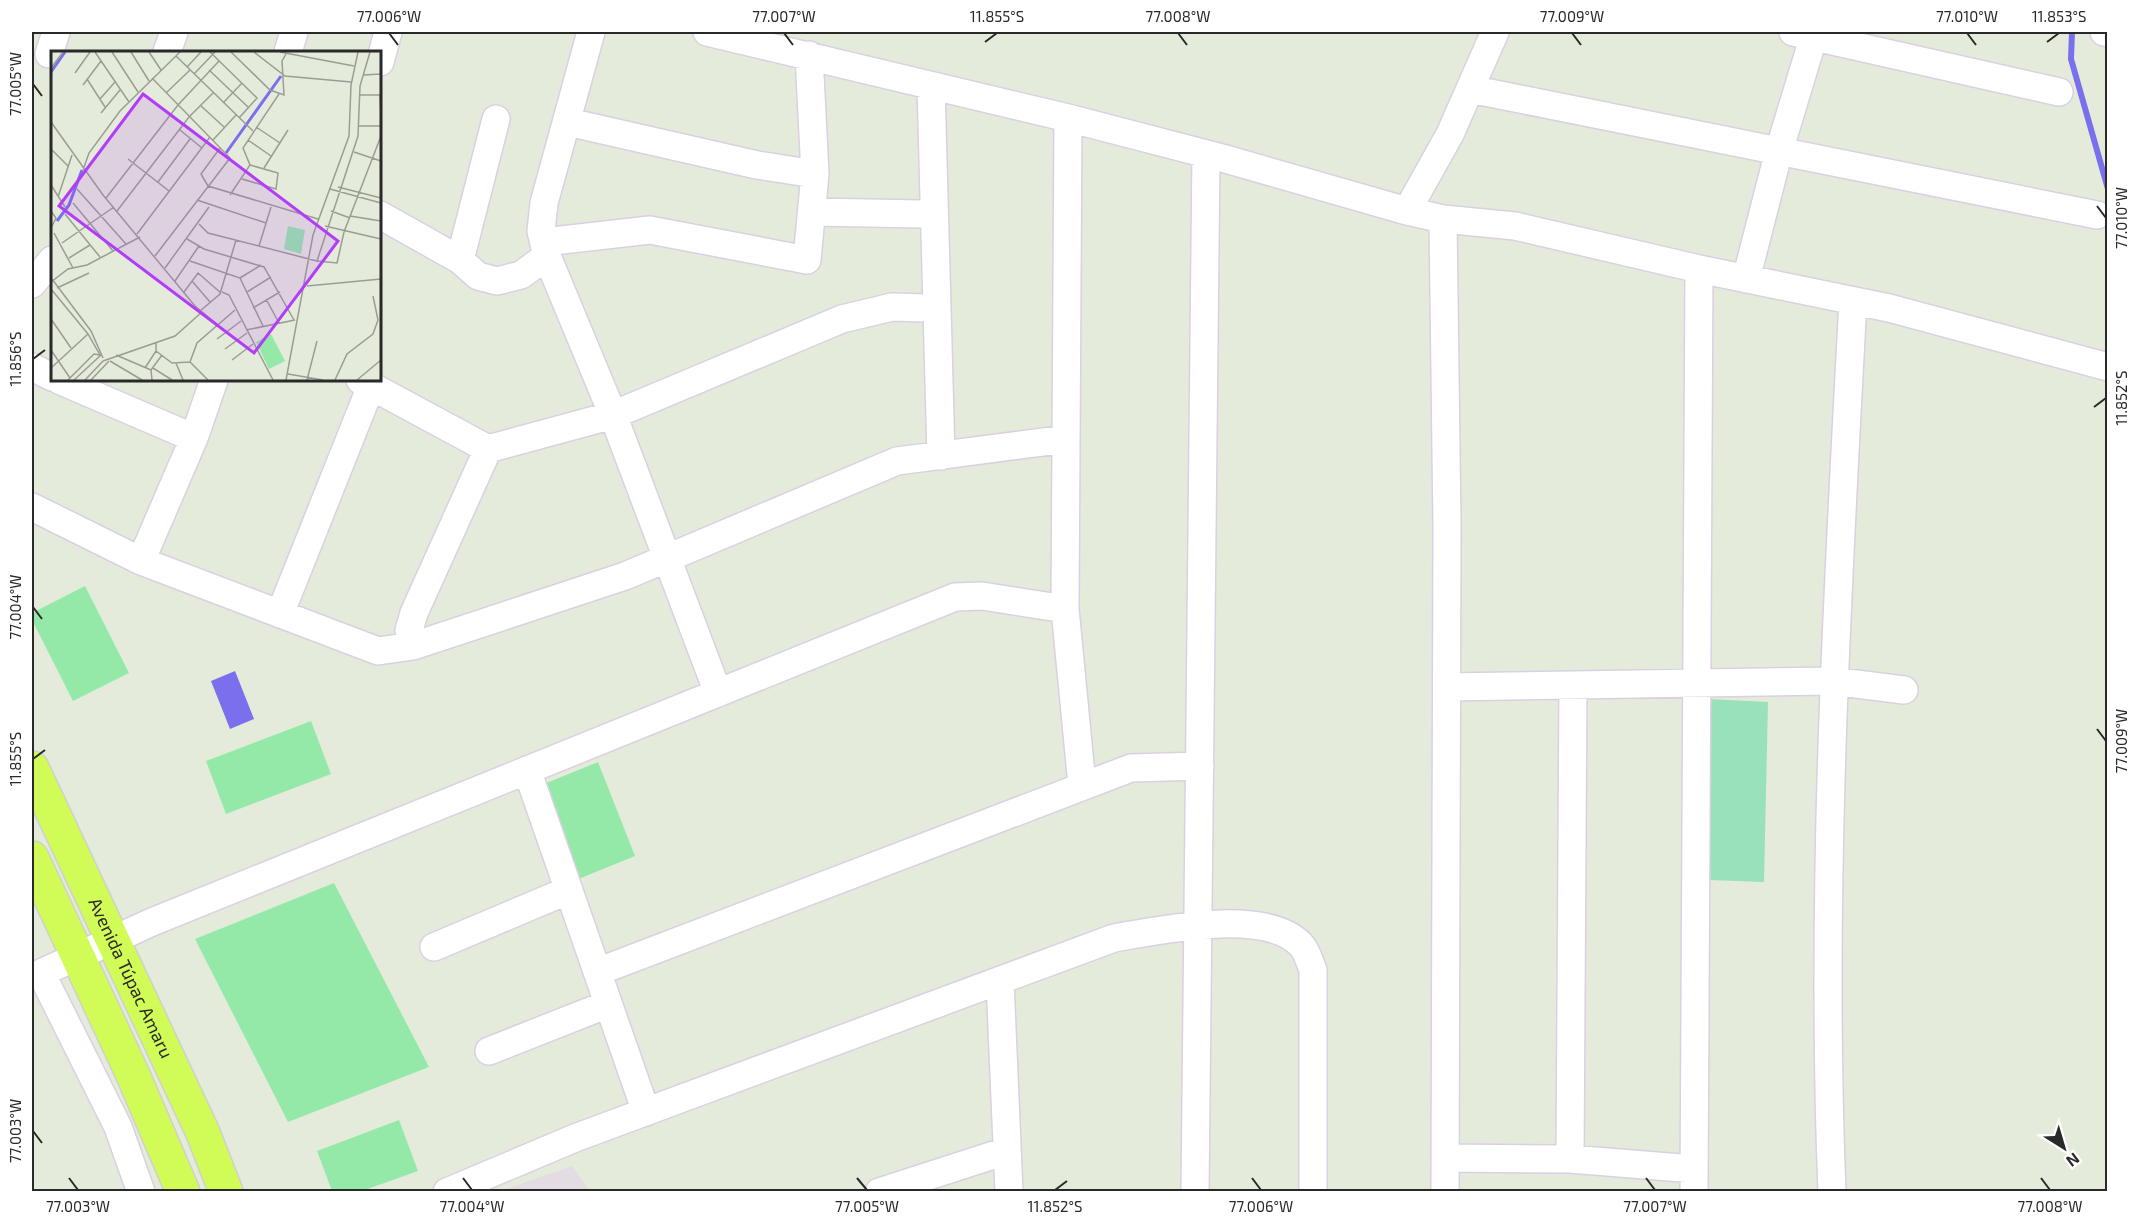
<svg xmlns="http://www.w3.org/2000/svg" width="2139" height="1223" font-family="'Exo 2',sans-serif">
  <rect width="100%" height="100%" fill="#e5ebdb"/>
  <path fill="#e4dce3" d="M572,1166l18,25h-89z"/>
  <path fill="#98e1bb" d="M1708,699l60,3 -4,180 -55,-2z"/>
  <path fill="#94e9a8" d="M85,586l44,87 -56,28 -41,-81v-7z
    M311,721l20,53 -105,40 -20,-53z
    M598,762l37,94 -59,24 -37,-94z
    M334,883l95,184 -141,55 -93,-183z
    M399,1120l19,51 -56,20h-30l-15,-40z"/>
  <path fill="#7a6fec" d="M235,671l19,48 -24,10 -19,-48z"/>
  <g fill="none" stroke-linecap="round" stroke-linejoin="round">
    <path stroke="#7a6fec" stroke-width="6" d="M2072,32l-1,27 37,130"/>
    <defs>
      <path id="minor" d="M591,32l-47,171 -3,28 6,25 66,159 105,278
        M707,32l361,86 154,40 185,53 36,8 72,7 184,43 190,39 219,59
        M1793,32l266,60
        M2104,32l4,1
        M167,52l7,-20
        M288,52l6,-20
        M49,54l7,-22
        M380,62l8,-30
        M931,86l10,370
        M1470,89l627,126
        M1068,118l-3,491 17,176
        M568,122l189,43 58,9
        M1407,211l43,-77 45,-102
        M812,212l111,2
        M380,215l80,45 18,16 19,5 24,-6 26,-19
        M1443,219l4,307 -2,666
        M544,242l106,-12 157,30 8,-86 -6,-119
        M460,260l36,-141
        M1746,279l33,-128 36,-119
        M32,284l20,-24
        M32,367l20,10
        M59,380l135,58
        M360,380l128,69 125,-34 229,-96 50,-12 35,1
        M32,507l109,54 237,90 35,-5 212,-70 272,-115 169,-22
        M141,561l53,-123 20,-58
        M280,614l91,-228
        M413,646l-4,-16 5,-17 74,-164
        M1447,687l385,-6 72,9
        M527,770l119,342
        M434,947l135,-57
        M597,972l534,-204 69,-2
        M1000,981l9,211
        M489,1051l119,-47
        M1445,1158l125,1 124,10
        M1570,1159l3,-473
        M141,1192l-23,-65 -77,-154 111,-51 803,-325 27,-1 83,13
        M447,1192l128,-54 539,-200c46,-8 152,-31 187,7 6,6 9,18 12,25v222
        M879,1192l127,-41
        M1195,1192l11,-1038
        M1694,1192l5,-923
        M1832,1192c-12,-297 5,-594 21,-891"/>
      <g id="highway">
        <path id="s1" d="M32,768l171,365 23,59"/>
        <path d="M32,858l101,217 50,117"/>
      </g>
    </defs>
    <use href="#minor" stroke="#dbd0e2" stroke-width="30"/>
    <use href="#highway" stroke="#d0d0d0" stroke-width="36"/>
    <use href="#minor" stroke="#fff" stroke-width="27"/>
    <use href="#highway" stroke="#d1fb56" stroke-width="33"/>
  </g>
  <path fill="none" stroke="#292929" stroke-width="2" d="M389,33l9,12M784,33l9,12M1178,33l9,12M1572,33l9,12M1967,33l9,12M985,42l12,-9M2047,42l12,-9M33,84l9,12M2097,206l9,12M33,359l12,-9M2094,407l12,-9M33,607l9,12M2097,729l9,12M33,759l12,-9M33,1131l9,12M69,1178l9,12M463,1178l9,12M857,1178l10,12M1252,1178l9,12M1646,1178l9,12M2041,1178l9,12M1055,1190l12,-9"/>
  <g text-anchor="middle" stroke-width="4.5" stroke-linejoin="round" paint-order="stroke">
    <g font-size="18" fill="#292929" stroke="#fff">
      <text dy="6" stroke="none"><textPath href="#s1" startOffset="232">Avenida Túpac Amaru</textPath></text>
    </g>
  </g>
  <g transform="translate(51 51)">
    <rect width="330" height="330" fill="#e5ebdb"/>
    <path d="M237,175l17,4 -4,24 -17,-5zM220,283l14,27 -16,8 -13,-27z" fill="#94e9a8"/>
    <path fill="none" stroke="#7a6fec" stroke-width="3" d="M0,21l14,-20M175,102l55,-77M6,170l12,-16 13,-35"/>
    <path fill="none" stroke="#9a9d94" stroke-width="1.5" d="M44,1l34,50M61,1l26,40M80,1l18,29M98,1l12,18M159,1l47,46 -18,20M180,1l39,38 14,5 -2,-34 4,-7M203,1l31,24 66,6M229,1l74,14M125,5l77,75M136,16l14,-15M0,17l12,-16M158,19l39,37M24,22l15,-21M143,23l21,-22M312,24l18,-1M101,27l78,80 -75,98M36,28l18,28M32,34l18,-24M115,42l24,-23M309,44h21M329,44l1,19M49,48l15,-17M172,52l19,-20M149,54l24,22M50,62l19,-23M0,71l52,73 92,111 23,19M308,75h22M205,76l24,16M129,79l22,18M162,89l23,-25M197,89l23,16M169,97l-19,26 7,12 110,33M0,98l17,17M303,101l27,9M77,108l41,32M213,117l24,-38M32,119l6,-17 31,-42 60,-59M191,128l34,10 2,-16 -28,-8M107,131l32,-43M0,134l14,22M287,136l43,11M26,138l49,55M279,138l51,14M179,144l20,-30 -7,-17 36,-54M7,146l14,-42M55,147l72,-93 41,-44M146,149l69,23M22,152l40,48M0,160l5,7 -5,10M66,160l72,-94 24,-24M280,160l19,7M14,163l35,43M299,165l31,5M148,173l9,9 109,28 41,-125 2,-50 10,-34M274,175l56,13M3,182l19,35M86,183l73,-97M136,188l17,10 60,18 30,53M11,192l52,-36M208,195l12,-39M18,207l21,-13M139,210l50,17 23,48M266,210l20,2 7,-31 37,-96M114,217l44,-61M189,227l21,-13M1,228l39,52 12,27M124,230l24,-35M141,230l18,21M0,231l17,-13 19,-4 53,-28M256,235l74,-7M6,237l32,-15M0,238l37,45 12,21 -6,-1 -26,26M133,241l14,-19 23,20M171,241l7,3 44,85M196,241l24,-15M215,248l13,24M202,257l27,-16M149,260l20,-17 16,-54M0,268l20,29M195,279l49,-10M166,288l24,-18M174,298l22,-16M0,299l19,28M105,300l16,12 18,-1 18,18M65,304l35,15M181,309l21,-16M52,310l72,-25 27,-24M59,310l32,19M139,311l7,-19 38,-33M125,312l7,17M0,317l37,-34M94,317l11,-17v-9M102,317l19,12M237,323l35,6M23,329l27,-25M34,329l18,-19M40,329l18,-19M101,329l-1,-10 11,-15M235,329l27,-145 36,-99 2,-51 7,-33M256,329l10,-39M284,329l12,-26 26,-20 5,-14 -5,-24M306,329l24,-20"/>
    <path fill="#b23cf7" fill-opacity="0.15" stroke="#b23cf7" stroke-width="3" d="M92,43l195,147 -84,112 -195,-147z"/>
    <rect width="330" height="330" fill="none" stroke="#292929" stroke-width="3"/>
  </g>
  <rect width="2139" height="1223" fill="none" stroke="#ffffff" stroke-width="66"/>
  <g transform="translate(2064 1148) rotate(143)" stroke="#ffffff" stroke-width="4.5" paint-order="stroke">
  <path d="M0-4.5L10 22L0 15L-10 22Z" fill="#292929"/>
  <text y="-9" font-size="16" font-weight="bold" text-anchor="middle" fill="#292929">N</text>
  </g>
  <rect x="33" y="33" width="2073" height="1157" fill="none" stroke="#292929" stroke-width="2"/>
  <g font-size="15" text-anchor="middle" fill="#292929">
    <text x="389" y="22">77.006°W</text>
    <text x="784" y="22">77.007°W</text>
    <text x="997" y="22">11.855°S</text>
    <text x="1178" y="22">77.008°W</text>
    <text x="1572" y="22">77.009°W</text>
    <text x="1967" y="22">77.010°W</text>
    <text x="2059" y="22">11.853°S</text>
    <text transform="translate(16 84) rotate(-90)" y="5">77.005°W</text>
    <text transform="translate(2122 218) rotate(-90)" y="5">77.010°W</text>
    <text transform="translate(16 359) rotate(-90)" y="5">11.856°S</text>
    <text transform="translate(2122 398) rotate(-90)" y="5">11.852°S</text>
    <text transform="translate(16 607) rotate(-90)" y="5">77.004°W</text>
    <text transform="translate(2122 741) rotate(-90)" y="5">77.009°W</text>
    <text transform="translate(16 759) rotate(-90)" y="5">11.855°S</text>
    <text transform="translate(16 1131) rotate(-90)" y="5">77.003°W</text>
    <text x="78" y="1212">77.003°W</text>
    <text x="472" y="1212">77.004°W</text>
    <text x="867" y="1212">77.005°W</text>
    <text x="1055" y="1212">11.852°S</text>
    <text x="1261" y="1212">77.006°W</text>
    <text x="1655" y="1212">77.007°W</text>
    <text x="2050" y="1212">77.008°W</text>
  </g>
</svg>
